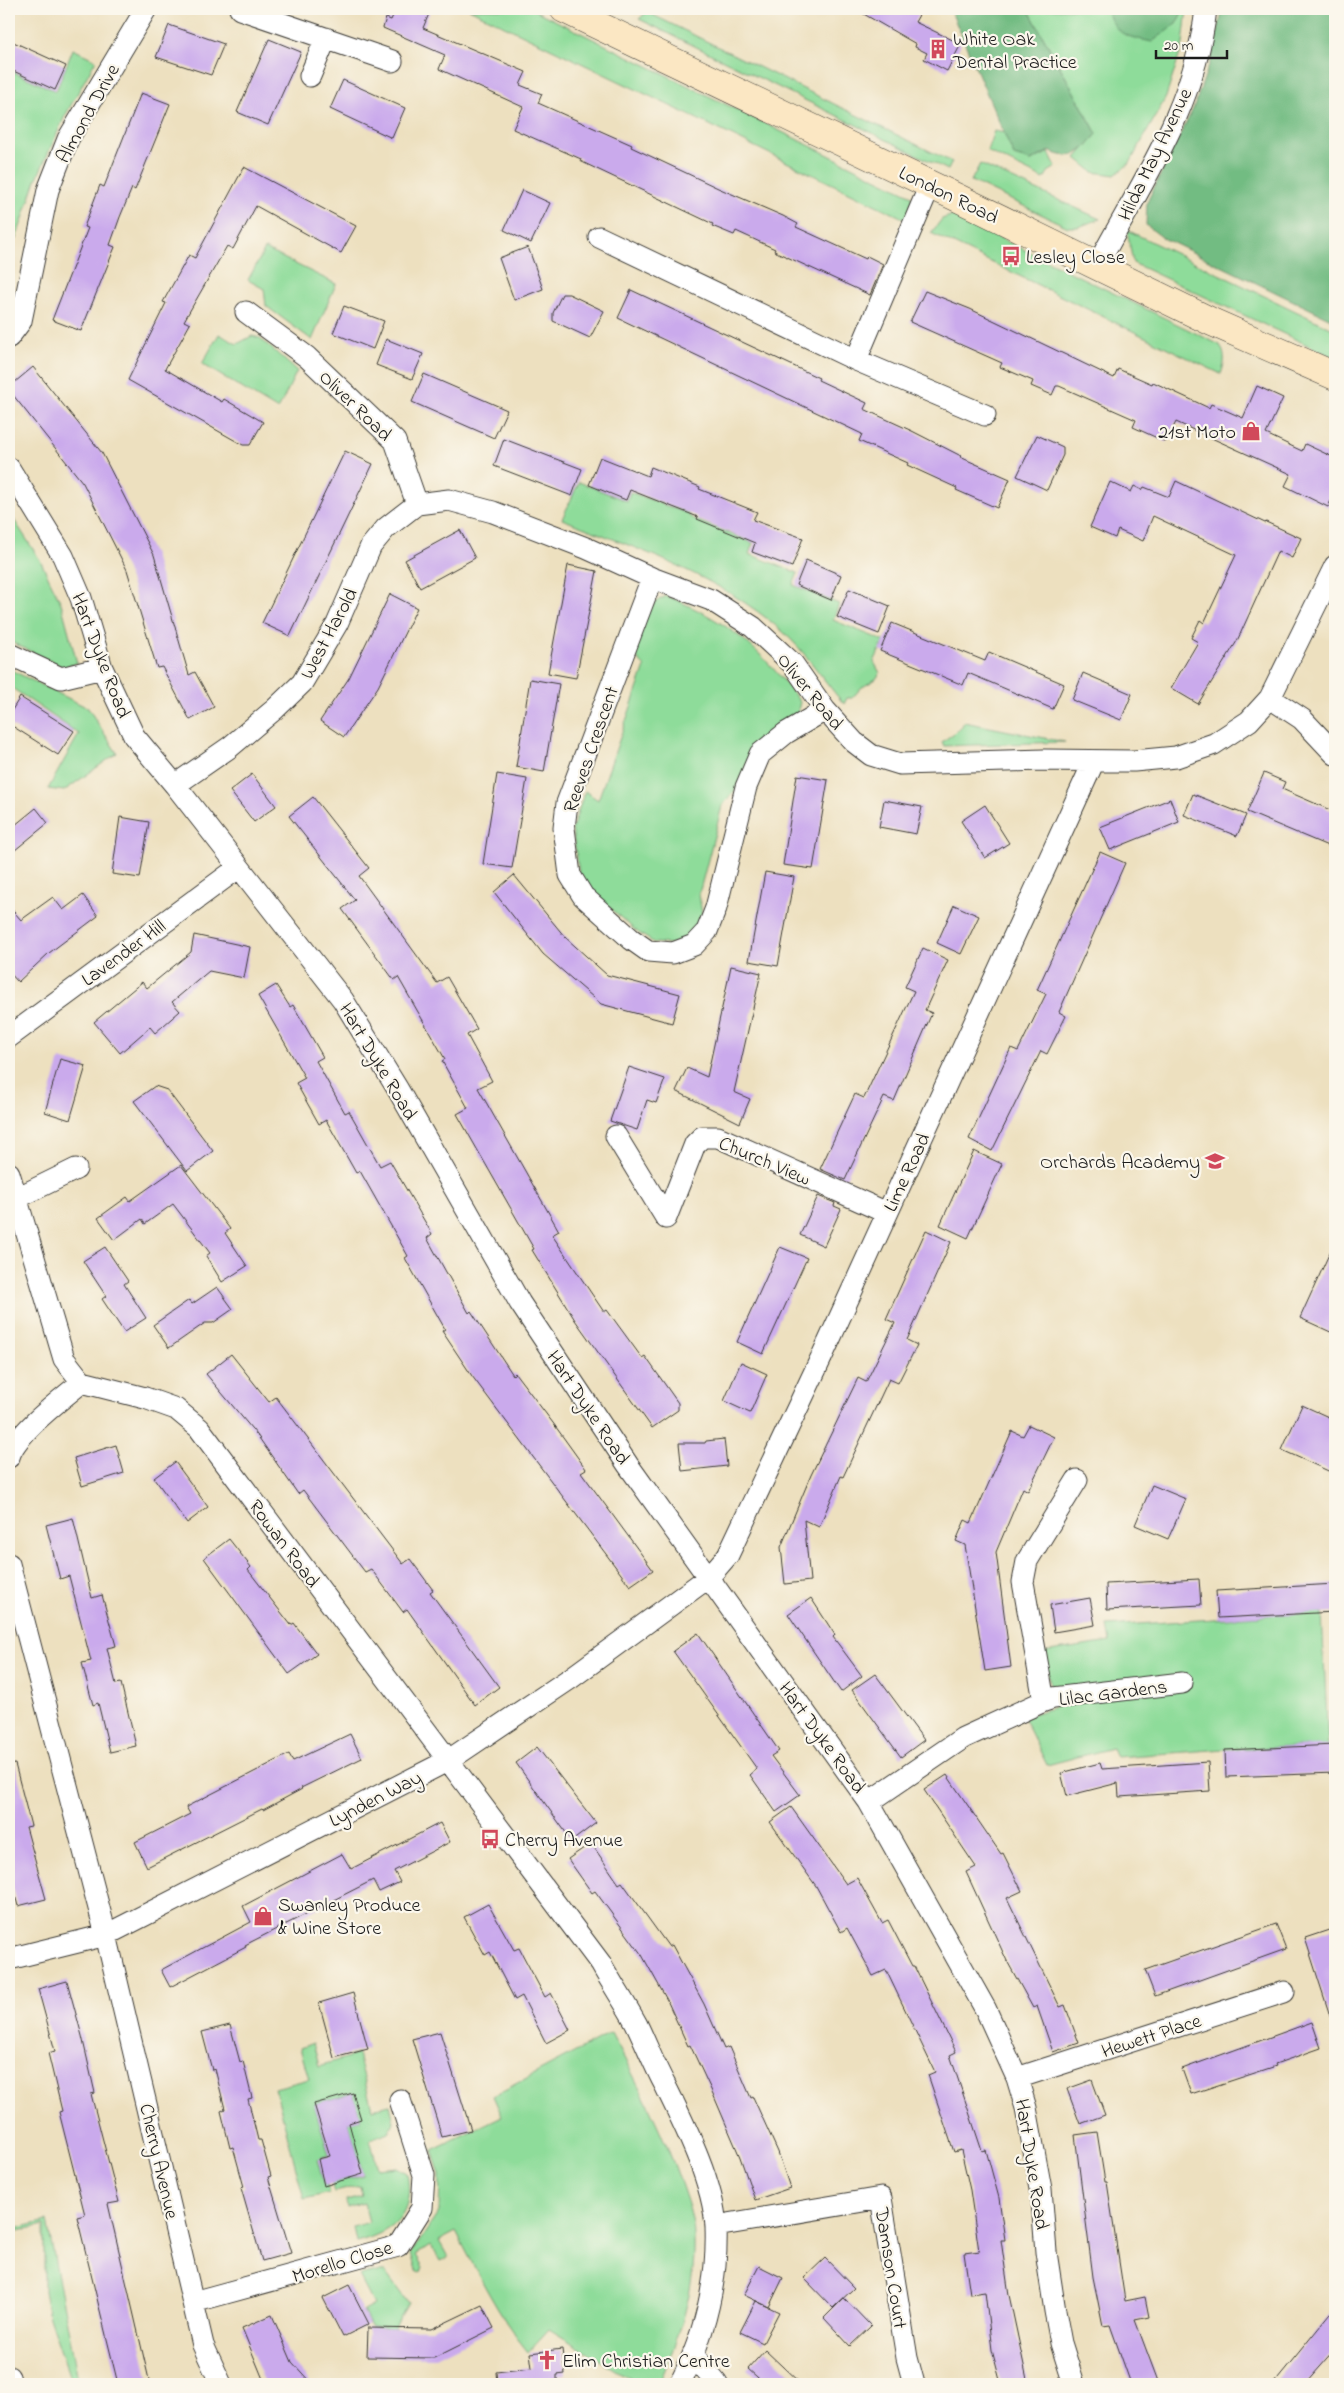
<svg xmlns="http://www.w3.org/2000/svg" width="1344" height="2393" font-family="'Indie Flower',sans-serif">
  <rect width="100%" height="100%" fill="#fbf7ec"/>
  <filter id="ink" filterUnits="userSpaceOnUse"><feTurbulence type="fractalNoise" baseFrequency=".02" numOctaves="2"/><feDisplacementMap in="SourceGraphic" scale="10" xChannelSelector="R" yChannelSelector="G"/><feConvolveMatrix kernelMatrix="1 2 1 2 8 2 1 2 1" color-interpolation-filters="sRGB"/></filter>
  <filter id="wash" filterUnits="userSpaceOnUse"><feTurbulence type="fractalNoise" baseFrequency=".0096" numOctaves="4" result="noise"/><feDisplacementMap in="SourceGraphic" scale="20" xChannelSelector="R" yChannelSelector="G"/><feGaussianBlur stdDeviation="1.12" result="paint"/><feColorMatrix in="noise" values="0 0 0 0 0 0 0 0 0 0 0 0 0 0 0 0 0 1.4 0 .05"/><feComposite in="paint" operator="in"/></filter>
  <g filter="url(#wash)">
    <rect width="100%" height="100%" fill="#ede0bf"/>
    <path fill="#8edc9a" stroke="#557c5b" d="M469,9h63l380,187 -3,25z
      M1028,9h159l-4,35 -17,53 -36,66 -15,12 -22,-3 -17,-14 21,-24z
      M647,12l305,150 -4,8 -309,-151z
      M73,49l23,11 -31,56 -29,64 -20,59 -7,-3v-43l4,-9 -4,-3v-106l2,-4 45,20z
      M994,131l11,2 9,23 17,5 18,-9 7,15 -8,5 -4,7 -57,-28z
      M980,164l120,55 -22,8h-10l-97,-46z
      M953,215l267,130c6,10 5,18 1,29l-290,-141 11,-14z
      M1127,230l208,100v28l-202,-95z
      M265,249l71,35 -24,56 -46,-34 -2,-17 -16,-9z
      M219,334l18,10 15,-8 8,2 37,33 -19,39 -76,-46z
      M579,482l48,19 3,-9 56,21 7,6 60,24 -4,11 49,19 -5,12 46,19 -6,16 51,21 -10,21 6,11 -4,6 -15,9 -9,10h-5l-3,6c-21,-24 -38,-52 -62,-73 -64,-56 -143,-81 -220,-112z
      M9,512l31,48 21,43 16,60 -14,4 -54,-26z
      M667,596c64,27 92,51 133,106l-3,13 -75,91 -23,88 3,20 -1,9 -14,15 -14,6 -19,-1 -18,-12 -46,-40 -11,-18 -7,-44 13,-38 13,9 47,-133 -13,-14c8,-20 12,-50 35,-57z
      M9,669l79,39 29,45 -53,38 -16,-2 31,-55 -70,-48z
      M964,722l101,20 -121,4 -2,-4 19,-14z
      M1322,1612l6,134 -103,3 -109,8 -4,-9 -65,17 -24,-48 32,-10 -12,-55 67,-10 -3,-16z
      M611,2033c27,51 54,102 72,156 5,15 11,32 11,48 2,53 -15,100 -35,147h-20l-90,-55 -21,23c-30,-36 -50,-79 -72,-120l-17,9 9,16 -8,4 -9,-16 -15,10 7,12 -2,5 -5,-2 -5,-16 28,-42 1,-37 -8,-25 70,-34 -9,-20z
      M313,2043l6,23 39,-12 14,55 18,-4 4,17 -5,10 -19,7 8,30 19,-2 10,6c8,42 -14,59 -51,69l-3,-15 16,-5 -5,-19 -17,5 -1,-8 16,-4 -2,-10 -25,6 -3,-9 31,-8 -14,-52 12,-4 -8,-26 -39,11 15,51 -12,4 7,26h3l3,8 -26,6 -29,-111 34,-9 -9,-31z
      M47,2221l32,163h-7l-23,-67 -5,-26v-66l-35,8v-3z
      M377,2272h8l23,31 -14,26 -23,-2 -8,-16 11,-6 -15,-29z"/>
    <path fill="#72bc82" stroke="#476c4f" d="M950,9h78l69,125c-17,19 -22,28 -48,17l-18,10 -17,-5z
      M1106,9h78l-8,15 -24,18c-26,-6 -35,-5 -46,-33z
      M1223,9h112v312l-172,-83 -17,-13 1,-23 46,-93 17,-47z"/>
    <g id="blocks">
      <path fill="#caaaec" d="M396,9h35l-8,19 103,44 -6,13 22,9 -4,9 94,42 -1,2 87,41 65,28 15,8 -2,3 70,32 1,-3 16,8 -13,31 -96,-44 1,-2 -39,-18 -2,4 -22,-9 1,-2 -133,-63 1,-2 -68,-30 10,-22 -84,-38 6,-14 -62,-27 3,-10 5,2z
        M855,9h52l12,6 -4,7 46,22 -14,27 -23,-12 3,-6 -12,-6 1,-3z
        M169,25l55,19 -13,31 -55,-18z
        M269,39l32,13 -33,73 -31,-13z
        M9,40l57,26 -11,24 -46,-21z
        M343,80l62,28 -13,30 -62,-29z
        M141,93l29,11 -35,86 -3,-2 -12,29 -10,28 5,2 -34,84 -29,-11 36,-92 -4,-1 16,-42 4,2z
        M244,167l112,59 -15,27 -85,-47 -23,43 -6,-3 -43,75 6,3 -25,45 57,33 2,-3 39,23 -13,23h-7l-115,-65 38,-77 -3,-1 26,-47 6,3z
        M522,190l28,13 -19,40 -27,-13z
        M528,247l15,42 -29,11 -15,-42z
        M631,290l188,88 -1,2 49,23 -3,6 48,22 49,25 -1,1 50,22 -13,29 -41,-18 1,-2 -50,-23 1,-2 -49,-22 3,-7 -244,-116z
        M925,291l45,18 144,69 4,-9 34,15 1,-2 56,26 2,-4 32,14 14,-32 26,12 -17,36 36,17 3,-7 30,14v34l-7,15 -43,-21 6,-12 -115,-52 -10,20 -33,-15 3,-7 -77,-34h-3l-4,9 -21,-9 2,-5 -33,-14 2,-4 -92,-41z
        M562,294h7l35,17 -14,27 -37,-17v-8z
        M344,306l40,15 -11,28 -40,-16z
        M386,339l37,15 -11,25 -36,-14z
        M33,367l69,86 52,102 35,120 6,-3 19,35 -24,13 -28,-53 -5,1 -30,-98 -44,-87 -74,-93v-3z
        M424,374l83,36 -13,28 -82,-36z
        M1037,435l26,12v8l-16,35 -30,-14z
        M504,439l78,30 -10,27 -78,-30z
        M345,451l28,13 -83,172 -28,-13z
        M600,457l48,19 3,-9 49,20 -1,2 58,23 -4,8 50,18 -11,29 -40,-15 3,-9 -58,-24 1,-2 -68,-27 -4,10 -37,-15z
        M1176,481l89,42 1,-1 35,16 -9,20 -14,-7 -41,90 -39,63 -27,-16 27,-46 -7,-4 9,-18 4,3 32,-68 -83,-39 -10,25 -25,-11 -3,8 -25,-11 20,-45 21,10 3,-6 8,4 2,-3 25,10z
        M460,530l15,28 -55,30 -15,-28z
        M806,560l35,15 -10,25 -35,-15z
        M568,565l29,6 -21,107 -28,-5z
        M849,589l41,17 -11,28 -42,-17z
        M390,594l27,14 -39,79 -34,50 -24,-16 29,-43z
        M892,623l93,38 4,-9 75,32 -11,25 -85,-36 -5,12 -83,-34z
        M1083,673l49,21 -11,26 -49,-20z
        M530,679l29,5 -15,88 -28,-5z
        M20,697l54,34 -16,24 -49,-31v-9z
        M1264,773l21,9 -3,7 53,23v37l-88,-37z
        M252,774l24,32 -22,16 -24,-31z
        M497,774l30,5 -15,89 -29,-4z
        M797,775l31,5 -15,89 -30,-4z
        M1193,794l53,21 -9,21 -53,-21z
        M313,797l56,71 -10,8 78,107 10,-6 30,52 -10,6 25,46 -14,7 81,143 -7,4 52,77 3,-2 35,48 3,-2 33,47v7l-26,18 -77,-108 -43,-70 2,-1 -77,-135 11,-6 -26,-47 3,-2 -47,-82 -4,3 -52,-71 13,-9 -66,-84z
        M1170,799l9,23 -69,28 -10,-23z
        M884,800l38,7 -6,27 -37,-7z
        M985,805l24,38 -24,15 -24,-37z
        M36,808l12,15 -39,32v-25z
        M120,817l29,5 -9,56 -28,-4z
        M1100,852l25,11 -66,149 7,4 -19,38 -6,-3 -49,100 -23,-12 42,-91 7,3 28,-57 -9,-4z
        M765,872l29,5 -16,89 -29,-5z
        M514,875l51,62 42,38 73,19 -8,29 -71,-19 -58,-50 -49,-62z
        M83,895l15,21 -49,37 -31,29 -9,-10v-66l12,14 32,-23 10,13z
        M954,905l25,11 -18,38 -24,-11z
        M194,935l56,12 -6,31 -35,-7 -37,31 8,9 -25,22 -5,-6 -30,26 -26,-31 48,-40 5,6 44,-36z
        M923,948l25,12 -23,50 7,3 -38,88 -10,-4 -39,83 -25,-11 35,-75 9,4 35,-75 15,-32 -9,-4z
        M731,966l30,7 -27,119 16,7 -10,24 -64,-32 11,-23 20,9z
        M276,985l14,22 3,-2 30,52 -7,4 29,52 4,-2 31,55 10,-5 42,73 -5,4 42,75 2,-2 42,64 2,-2 38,50 33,46 -5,3 72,98 -23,16 -158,-210 -30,-45 3,-2 -40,-71 3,-2 -48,-85 -4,2 -30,-53 -7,4 -23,-41 9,-5 -47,-82z
        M60,1059l26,7 -16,54 -25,-8z
        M629,1067l36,12 -9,24 -9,-3 -10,30 -27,-9z
        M155,1086l12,4 46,61 -26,20 -53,-70z
        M974,1151l28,13 -34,74 -28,-13z
        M181,1165l49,64 -5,4 22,33 -25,16 -16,-26 4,-3 -37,-49 -28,20 -3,-5 -28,21 -16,-22 29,-21 3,4z
        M818,1196l17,7 -1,3 7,3 -17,37 -24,-11z
        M926,1230l25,12 -44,98 10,5 -19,38 -9,-4 -46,98 -2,-1 -22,51 -15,-7 6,61 -25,3 -4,-37 30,-72 47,-97 8,4 29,-59 -9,-4z
        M1335,1241v93l-35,-16z
        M105,1247l23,34 -4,3 22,34 -22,14 -22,-33 4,-3 -23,-35z
        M780,1247l27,11 -44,96 -26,-12z
        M217,1287l16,22 -20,14h-8l-36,25 -16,-23 36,-25 3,4z
        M231,1354l38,48 7,-5 127,167 7,-5 23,31 -3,2 69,95 -24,18 -68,-96 -4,3 -32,-43 -6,3 -62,-82 -5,4 -41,-59 -51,-61z
        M741,1362l26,12 -17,39 -26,-12z
        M1302,1405l33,15v54l-53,-24z
        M1029,1425l25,12 -26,54 -5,-3 -27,64 15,115 -26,4 -20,-126 -9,-4 9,-21 6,3 41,-92 11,5z
        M724,1439l3,27 -45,5 -3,-28h26l1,-2z
        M116,1445l8,28 -42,13 -8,-28z
        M175,1462l33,45 -21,16 -33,-45z
        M1152,1485l34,14 -18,40 -33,-14z
        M73,1518l19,80 10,-3 14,51 -9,2 9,36 5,-1 15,63 -26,6 -12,-49 -5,2 -11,-42 9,-2 -22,-85 -9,3 -14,-54z
        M229,1539l22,28 -3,3 43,55 3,-2 23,31 -28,20 -85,-116z
        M1199,1579l2,26 -94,5 -1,-26z
        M1335,1584v28l-117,6 -2,-27z
        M811,1598l24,37 -2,2 29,39 -21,16 -53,-78z
        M1090,1598l5,27 -41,7 -4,-27z
        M698,1633l81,118 -8,5 29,39 -24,17 -26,-37 7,-6 -84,-118z
        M875,1674l49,66 -23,17 -49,-67z
        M350,1734l12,24 -61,30 1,1 -39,21 -1,-1 -115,58 -12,-25 55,-28 -4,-7 103,-53 4,7z
        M1335,1745v28l-109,4 -1,-27z
        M537,1747l59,76 -24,18 -56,-78z
        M1208,1762l2,29 -91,6 -1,-14 -51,13 -6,-23 39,-10 2,6z
        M15,1764l16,62 -5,1 20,72 -28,7 -9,-33v-108z
        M947,1775l54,79 2,-1 19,38 -15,7 53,109 5,-2 14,38 -26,9 -16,-46 -4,2 -26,-47 -41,-89 10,-5 -52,-77z
        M791,1807l55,77 11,-6 25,45 6,-3 24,46h2l42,86 -6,3 32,96 4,-1 13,48 6,42h-4l8,55 19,89h-27l-9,-34 -7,-58 -15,2 -6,-41 15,-2 -9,-61 -9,-40 -7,2 -26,-77 7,-3 -49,-102 -13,6 -26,-48 -6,4 -25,-46 -46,-64z
        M440,1823l10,19 -56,29 6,11 -21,10 -6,-12 -128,65 1,2 -76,40 -9,-17 90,-48 -8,-16 99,-52 9,15z
        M591,1843l28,41 3,-2 47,65 3,-2 32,59 20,45 5,-2 22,51 2,-1 25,55 12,36 -35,12 -15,-43 -27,-63 -23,-49 -2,1 -21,-46 -25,-45 -47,-64 -3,2 -24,-34z
        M488,1904l26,46 5,-2 26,49 6,-4 19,37 -24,13 -24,-47 -7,4 -25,-48 -5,3 -21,-38z
        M1276,1924l10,25 -131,47 -10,-26z
        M1335,1928v90l-4,1 -26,-81z
        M67,1981l15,55 13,57 -4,1 28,108 -11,2 42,180h-32l-41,-167 8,-2 -26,-103 3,-1 -14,-58 7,-2 -17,-62z
        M353,1993l15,56 -34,9 -15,-55z
        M1312,2022l9,26 -46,16 1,2 -85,28 -9,-25z
        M230,2025l10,37 3,-1 9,37 -4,1 10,41h3l10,36 -3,1 23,76 -29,8 -21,-73 3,-1 -11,-40 -3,1 -9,-37 4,-2 -10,-40 -3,1 -10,-38z
        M440,2032l31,98 -29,7 -30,-98z
        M1092,2080l13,35 -25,9 -13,-35z
        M353,2093l8,26 -12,4 14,51 -39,12 -6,-27 12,-3 -16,-52z
        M1097,2132l8,50h2l18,119 20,-4 4,20 -14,3 24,64h-28l-21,-59 -7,1 -10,-49 -18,-142z
        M825,2258l29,30 -21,20 -29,-30z
        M759,2266l24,12 -14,29 -25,-12z
        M349,2285l20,39 -26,13 -20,-39z
        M844,2298l27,28 -21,20 -26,-28z
        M756,2301l23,11 -16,31 -23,-11z
        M482,2305l12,23 -60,30 -67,-1 1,-29 64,1z
        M1335,2308v42l-30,34h-32z
        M272,2315l20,47 20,22h-47l-23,-56z
        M562,2349l3,25 -8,1v5l-6,1v3h-54l-1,-12 36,-4 -2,-15z
        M765,2350l36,34h-36l-17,-15z"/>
    </g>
  </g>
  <g filter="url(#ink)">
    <use href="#blocks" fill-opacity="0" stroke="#3b3934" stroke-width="1"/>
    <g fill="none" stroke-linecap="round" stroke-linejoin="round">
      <defs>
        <path id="minor" d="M240,9l152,52
          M310,76l16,-38
          M599,237l257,123 129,55
          M1097,266c45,-85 98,-159 109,-257
          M246,312l61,45 88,84 22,63 32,-4 44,12 93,36 66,30 59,22 42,27 40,37 32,46 29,32 17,13 29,9 144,-4 90,1 42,-4 38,-13 35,-23 21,-23 65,-132
          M9,337l12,-16 27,-131 20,-51 78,-130
          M856,360l74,-175
          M9,468l54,88 18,42 21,70 32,68 41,49 168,215 54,88 123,215 108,162 241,337 117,208 31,68 9,30 15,81 5,63 9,59 6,32 13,41
          M652,578l-85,225 -3,25 6,47 13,21 48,43 17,12 25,2 21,-8 13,-14 9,-23 30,-121 14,-33 26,-21 39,-23
          M9,654l52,24 41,-10
          M1270,698l32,21 33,35
          M175,785l55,-38 45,-38 27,-26 35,-59 34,-78 15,-18 31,-24
          M9,1037l229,-169
          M616,1136l50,82 29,-74 7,-7h16l169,76
          M9,1173l55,186 18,23 63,16 31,11 23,19 402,536c11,20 24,39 35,59 10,20 18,42 29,62 20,41 48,96 51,142 2,55 -12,109 -36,157
          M17,1198l59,-29
          M9,1457c6,-23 54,-59 73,-75
          M9,1564l97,371 97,410 18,39
          M1044,1701l9,-3 129,-15
          M869,1802l94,-64 81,-37 -21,-119 4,-21 50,-81
          M9,1959l97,-24 343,-175 122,-82 138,-101 19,-22 95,-201 271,-593
          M1017,2078l267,-86
          M716,2226l165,-28 26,160 7,26
          M193,2302l205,-56 24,-38 2,-33 -24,-75
          M694,2356l23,28
          M9,2377l2,7"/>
        <path id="secondary" d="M564,9l394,189 254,124 123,54"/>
      </defs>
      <use href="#minor" stroke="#3b3934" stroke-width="23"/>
      <use href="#secondary" stroke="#3b3934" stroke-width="29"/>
      <use href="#minor" stroke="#fff" stroke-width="21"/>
      <use href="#secondary" stroke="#fbe7c3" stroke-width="28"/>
    </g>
  </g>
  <defs>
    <symbol id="building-bare" viewBox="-9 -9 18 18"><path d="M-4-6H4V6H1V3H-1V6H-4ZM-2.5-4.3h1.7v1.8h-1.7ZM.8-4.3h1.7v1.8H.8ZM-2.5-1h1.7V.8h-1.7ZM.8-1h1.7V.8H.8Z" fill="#d1495b" stroke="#fbf7ec" stroke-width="2.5" paint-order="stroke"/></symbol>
    <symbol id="bus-bare" viewBox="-9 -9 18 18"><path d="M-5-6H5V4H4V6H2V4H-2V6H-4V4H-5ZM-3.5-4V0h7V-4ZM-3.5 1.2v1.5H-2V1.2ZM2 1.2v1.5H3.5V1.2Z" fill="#d1495b" stroke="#fbf7ec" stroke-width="2.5" paint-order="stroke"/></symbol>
    <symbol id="shop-bare" viewBox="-9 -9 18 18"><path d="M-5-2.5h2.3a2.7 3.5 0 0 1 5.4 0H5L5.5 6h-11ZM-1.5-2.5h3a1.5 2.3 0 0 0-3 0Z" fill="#d1495b" stroke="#fbf7ec" stroke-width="2.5" paint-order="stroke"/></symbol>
    <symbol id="school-bare" viewBox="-9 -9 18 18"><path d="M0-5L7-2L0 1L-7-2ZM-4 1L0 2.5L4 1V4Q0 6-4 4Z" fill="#d1495b" stroke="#fbf7ec" stroke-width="2.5" paint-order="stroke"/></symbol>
    <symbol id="church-bare" viewBox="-9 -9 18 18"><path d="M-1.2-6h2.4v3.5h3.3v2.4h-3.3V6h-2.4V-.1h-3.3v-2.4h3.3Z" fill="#d1495b" stroke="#fbf7ec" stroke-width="2.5" paint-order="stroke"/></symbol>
  </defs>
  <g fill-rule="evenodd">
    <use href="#building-bare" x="924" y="35" width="28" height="28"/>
    <use href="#bus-bare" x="997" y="242" width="28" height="28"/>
    <use href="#shop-bare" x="1237" y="417" width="28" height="28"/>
    <use href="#school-bare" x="1201" y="1147" width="28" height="28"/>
    <use href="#bus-bare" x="476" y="1825" width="28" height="28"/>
    <use href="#shop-bare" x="249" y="1902" width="28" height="28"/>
    <use href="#church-bare" x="533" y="2346" width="28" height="28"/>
  </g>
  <g text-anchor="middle" stroke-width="4.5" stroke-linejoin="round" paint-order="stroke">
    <g font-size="20" fill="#1c1c1c" stroke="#fbf7ec" text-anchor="start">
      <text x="953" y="45">White Oak<tspan x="953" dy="23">Dental Practice</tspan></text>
      <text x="1026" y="263">Lesley Close</text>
      <text x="1236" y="438" text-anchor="end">21st Moto</text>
      <text x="1200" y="1168" text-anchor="end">Orchards Academy</text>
      <text x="505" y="1846">Cherry Avenue</text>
      <text x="278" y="1911">Swanley Produce<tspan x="278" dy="23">&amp; Wine Store</tspan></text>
      <text x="562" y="2367">Elim Christian Centre</text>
    </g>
    <g font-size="20" fill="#1c1c1c" stroke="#fbf7ec">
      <text transform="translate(87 113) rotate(-61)" y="7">Almond Drive</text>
      <text transform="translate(1154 154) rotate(-64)" y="7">Hilda May Avenue</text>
      <text transform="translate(949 194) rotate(26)" y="7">London Road</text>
      <text transform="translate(356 405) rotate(44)" y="7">Oliver Road</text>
      <text transform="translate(328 633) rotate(-62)" y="7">West Harold</text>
      <text transform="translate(102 655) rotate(69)" y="7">Hart Dyke Road</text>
      <text transform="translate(811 691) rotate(51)" y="7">Oliver Road</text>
      <text transform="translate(590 749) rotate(-71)" y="7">Reeves Crescent</text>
      <text transform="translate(123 952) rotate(-36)" y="7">Lavender Hill</text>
      <text transform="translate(379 1061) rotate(59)" y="7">Hart Dyke Road</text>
      <text transform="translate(765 1160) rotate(23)" y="7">Church View</text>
      <text transform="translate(906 1172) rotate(-65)" y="7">Lime Road</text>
      <text transform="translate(589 1407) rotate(56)" y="7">Hart Dyke Road</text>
      <text transform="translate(285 1543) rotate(53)" y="7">Rowan Road</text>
      <text transform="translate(1113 1692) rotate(-7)" y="7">Lilac Gardens</text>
      <text transform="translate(823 1737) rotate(54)" y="7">Hart Dyke Road</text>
      <text transform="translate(375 1798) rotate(-27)" y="7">Lynden Way</text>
      <text transform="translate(1151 2035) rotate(-18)" y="7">Hewett Place</text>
      <text transform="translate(160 2161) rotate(77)" y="7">Cherry Avenue</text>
      <text transform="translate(1033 2164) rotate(81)" y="7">Hart Dyke Road</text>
      <text transform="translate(342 2261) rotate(-17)" y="7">Morello Close</text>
      <text transform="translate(892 2268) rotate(81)" y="7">Damson Court</text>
    </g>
  </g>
  <rect width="1344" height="2393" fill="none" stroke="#fbf7ec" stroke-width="30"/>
  <path d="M1156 50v8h71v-8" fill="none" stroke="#1c1c1c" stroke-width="2.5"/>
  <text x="1164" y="50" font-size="15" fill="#1c1c1c" stroke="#fbf7ec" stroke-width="4" paint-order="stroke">20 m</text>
</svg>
